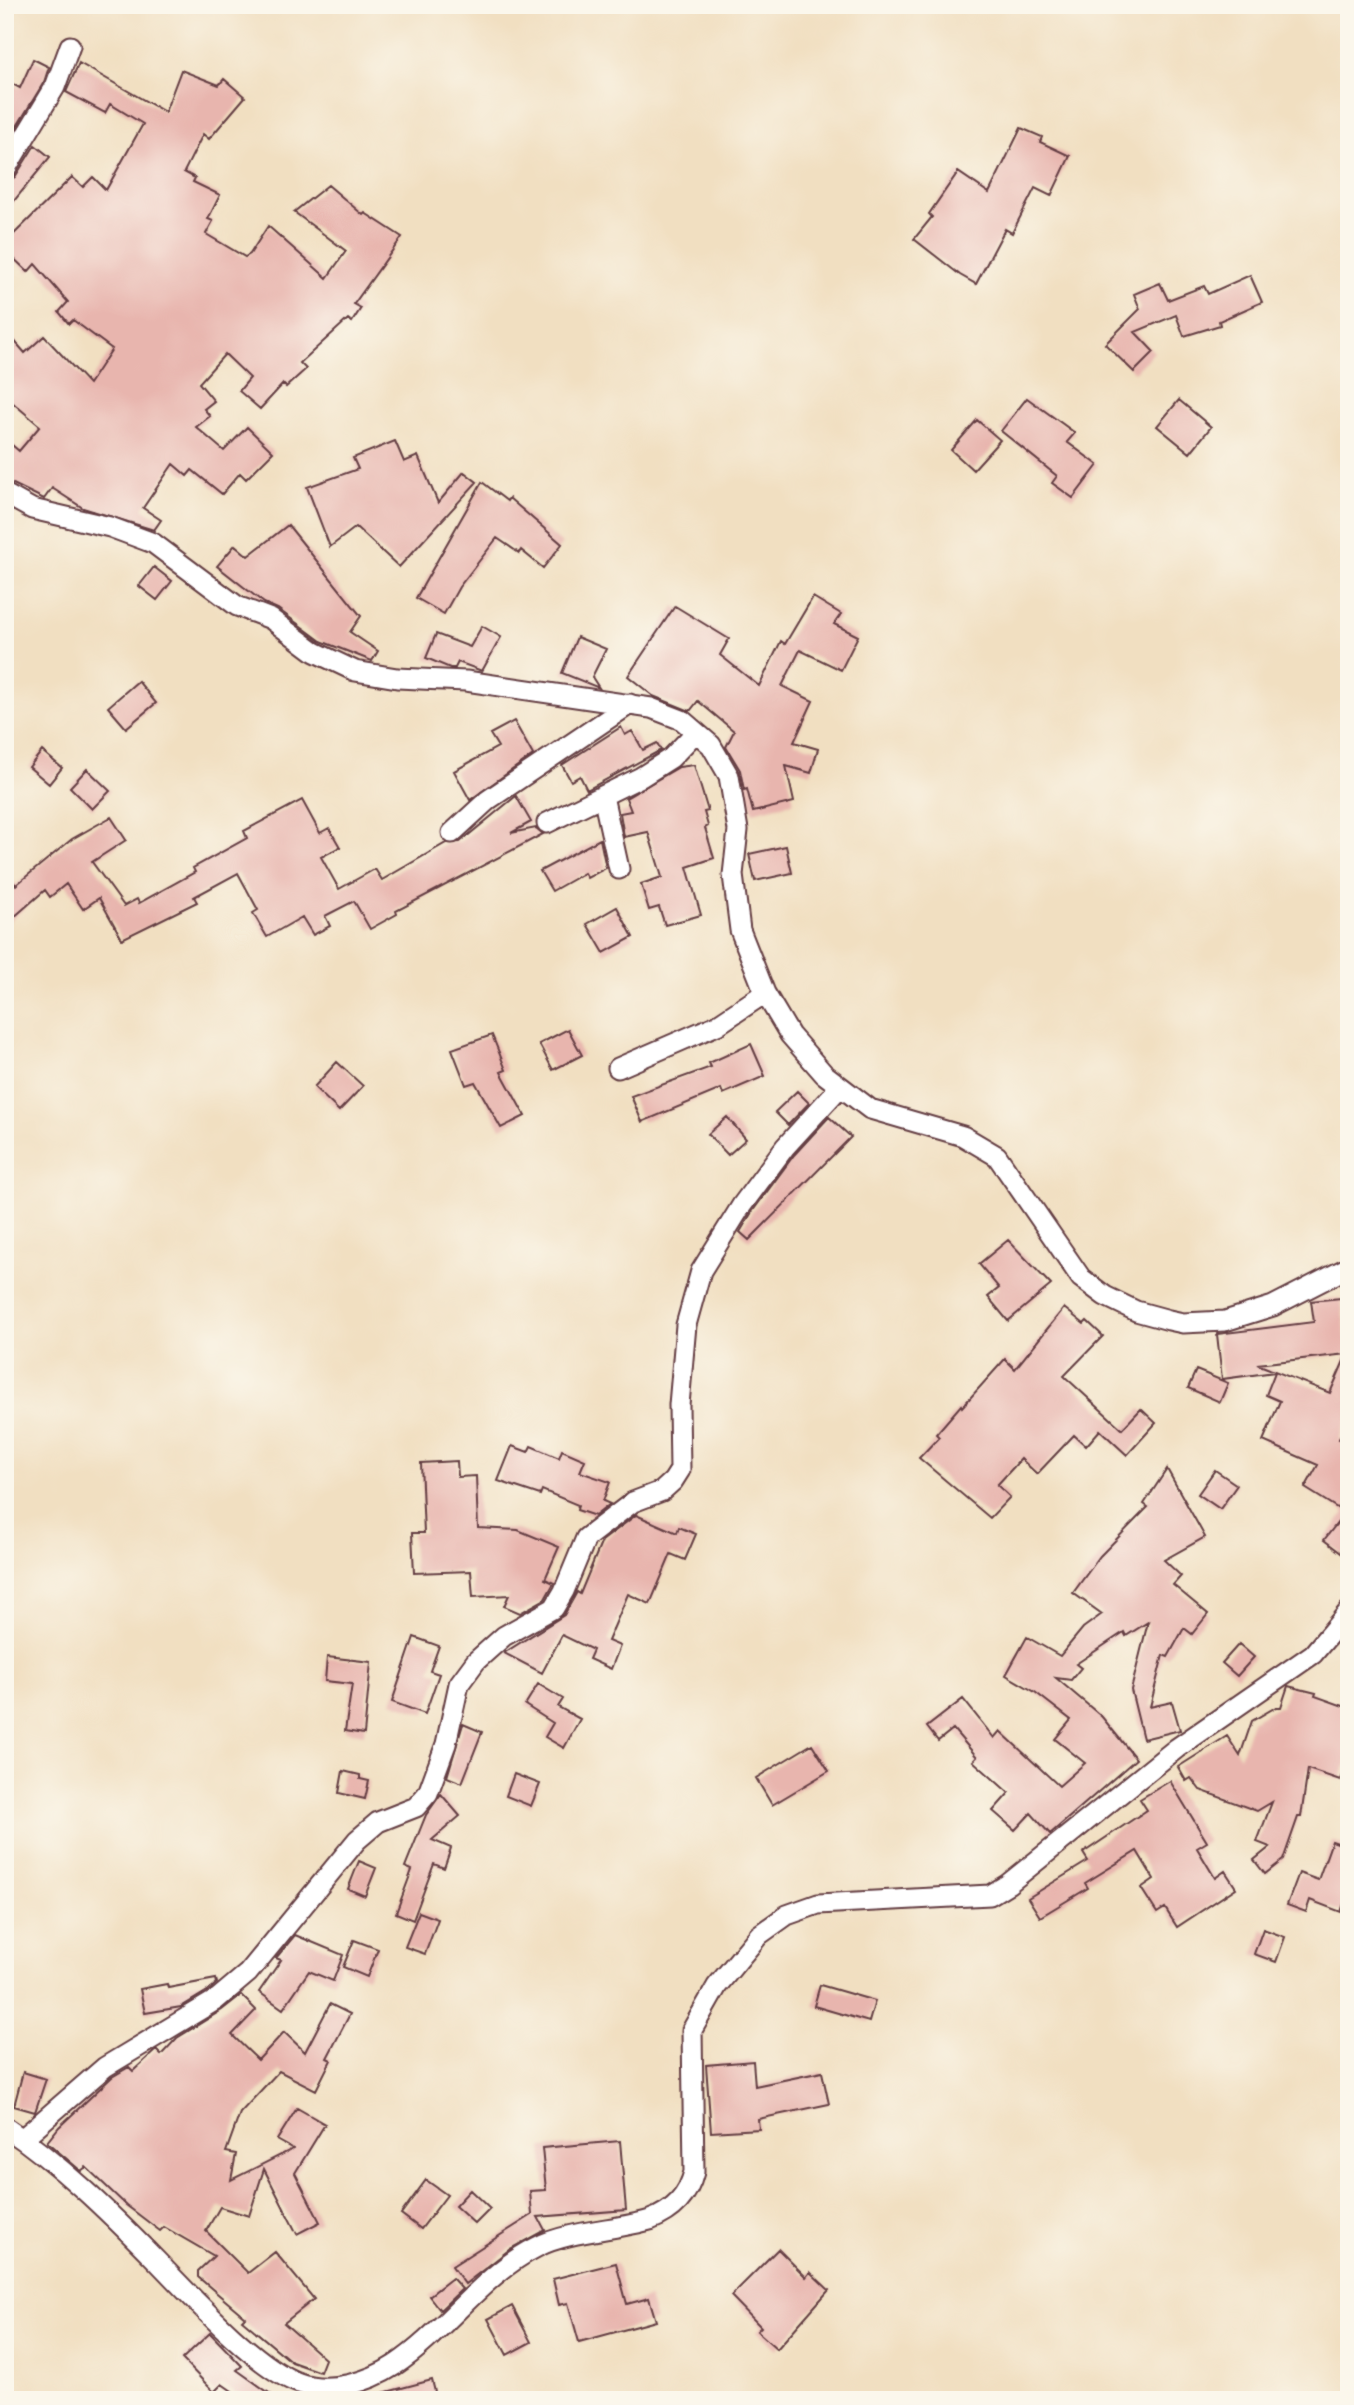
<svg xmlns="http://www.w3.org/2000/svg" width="1354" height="2405" font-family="'EB Garamond',serif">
  <rect width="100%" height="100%" fill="#fbf7ec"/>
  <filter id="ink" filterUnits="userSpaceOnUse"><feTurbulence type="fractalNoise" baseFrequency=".0143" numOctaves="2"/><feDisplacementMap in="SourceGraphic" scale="14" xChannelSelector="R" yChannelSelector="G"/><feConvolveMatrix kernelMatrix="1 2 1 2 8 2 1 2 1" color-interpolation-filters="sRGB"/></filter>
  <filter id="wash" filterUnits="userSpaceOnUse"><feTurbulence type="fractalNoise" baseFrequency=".00686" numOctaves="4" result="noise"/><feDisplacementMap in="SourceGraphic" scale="28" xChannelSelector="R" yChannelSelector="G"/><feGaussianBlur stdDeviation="1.57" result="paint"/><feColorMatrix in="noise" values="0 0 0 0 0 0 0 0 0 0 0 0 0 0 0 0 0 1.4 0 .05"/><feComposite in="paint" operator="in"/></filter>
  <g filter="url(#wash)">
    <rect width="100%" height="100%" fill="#f1dfc1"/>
    <g id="blocks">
      <path fill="#e8b5ae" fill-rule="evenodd" d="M33,59l16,8 -5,15 -39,64v-66l15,8z
        M79,63l86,49 16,-42 38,15 5,-6 21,18 -36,42 -6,-5 -19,38 11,6 -2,4 27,13 -12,24 5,2 -7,13 39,23 5,-3 18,-28 59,52 19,-27 -52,-39 34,-27 35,30 2,-2 37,24 -48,67 7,4 -9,14 -4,-3 -48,44 6,6 -20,18 -3,-3 -23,25 -21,-18 11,-13 -25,-24 -26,29 15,18 -10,8 6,7 -14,11 28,24 23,-24 26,25 -27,27 -6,-6 -18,21 -30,-24 -5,6 -14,-12 -30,44 18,12 -7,10 -71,-22 -31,-20 -8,11 -39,-19v-41l14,12 21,-25 -35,-30v-66l20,23 19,-17 45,48 23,-35 -39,-29 -4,4 -10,-12 9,-10 -33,-38 -7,8 -23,-22v-7l67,-66 11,10 10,-10 13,13 37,-66 -33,-20 -5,9 -39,-21z
        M1021,128l21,9 -2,5 30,14 -19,40 -16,-8 -23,45 -7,-4 -29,55 -16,-9 -46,-36 18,-22 -3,-3 29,-42 31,21z
        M35,145l15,12 -45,55v-30l10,-5z
        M1250,275l12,27 -43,19 1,4 -36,11 -8,-21 -41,17 19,20 -20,20 -29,-28 35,-35 -6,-15 26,-11 8,17 36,-14 4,8z
        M1027,398l48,35 -8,9 31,23 -25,33 -21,-15 5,-7 -56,-45z
        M1179,400l32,27 -21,26 -33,-27z
        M977,420l23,20 -27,30 -22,-20z
        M395,441l9,21 14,-6 20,47 26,-31 13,10 -78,85 -43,-40 -26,20 -23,-60 51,-18 -5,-11z
        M482,482l25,19 2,-3 53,46 -19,24 -22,-18 -2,3 -22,-15 -38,49 -15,27 -28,-16z
        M288,525l73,91 -11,16 28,19 -6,10 -51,-20 -43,-32 -14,-6 -47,-37 18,-21 13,11z
        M154,567l18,14 -15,19 -18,-14z
        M813,597l28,17 -7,10 24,12 -17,34 -41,-20 -18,36 31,15 -19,41 24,7 -7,24 -25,-7 8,36 -41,10 -6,-23 -3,1 -4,-20 -14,-23 8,-16 -36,-30 -8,10 -37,-15 -25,-20 47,-70 54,33 -9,16 39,31 22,-45 4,3z
        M482,626l19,11 -19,34 -24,-9 -3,6h-5l-24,-10 10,-24 34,13z
        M577,637l29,12 -14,28 7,11 -37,-15z
        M138,681l18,22 -30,25 -18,-21z
        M514,721l19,34 -63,45 -16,-29 44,-24 -8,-13z
        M621,727l4,8 7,-4 11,19 14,-7 4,7 -74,40 -7,-14 -9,5 -9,-16z
        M42,751l20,17 -13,16 -20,-17z
        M694,765l14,46 -4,1 4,14 -3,2 9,30 -27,9 14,48 -36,10 -6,-18 -10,3 -8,-26 21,-7 -14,-45 -24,5 -4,-24 11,-2 -5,-13 53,-31z
        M87,769l23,22 -18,18 -22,-22z
        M516,796l15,26 -20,11 25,-5 7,6 -147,77 1,3 -27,15 -16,-28 -29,15 5,10 -17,9 -11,-18 -35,20 -14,-24 5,-3 -20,-37 -44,24 3,5 -75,37 -23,-41 -16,11 -17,-25 -16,13 -5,-7 -40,35v-52l11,12 56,-46 39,-22 15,23 -34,22 32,44 13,-7 2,4 56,-31 -2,-4 54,-30 -3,-7 58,-31 18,33 9,-5 11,19 -19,10 18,32 36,-20 7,11 64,-37 14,-1z
        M600,839l6,29 -19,10 -3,-5 -32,18 -12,-20z
        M786,846l6,27 -37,8 -6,-27z
        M617,907l16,30 -29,16 -17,-29z
        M568,1029l14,26 -29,15 -14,-26z
        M492,1035l14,35 -5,2 24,44 -24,12 -26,-46 -9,3 -14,-36z
        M751,1044l14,32 -42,18 -2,-5 -79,33 -11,-26 80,-29 -2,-4z
        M337,1062l26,24 -24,25 -25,-24z
        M797,1091l12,12 -21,22 -13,-13z
        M727,1117l19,22 -18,16 -20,-21z
        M829,1117l22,20 -102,103 -9,-8 12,-20 42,-57z
        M1008,1240l43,45 -43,36 -20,-24 11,-9 -20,-24z
        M1341,1298l5,41 3,1v76l-10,23 10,4v116l-25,-19 21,-27 -40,-25 13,-23 -55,-24 17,-40 -14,-6 9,-23 -53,7 -5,-45 97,-12 -3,-21zM1347,1354l-17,39 -73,-29z
        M1064,1308l20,16 3,-3 16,15 -39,40 58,53 19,-20 15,14 -29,32 -27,-25 -14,16 -12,-11 -37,39 -16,-15 -24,26 13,12 -20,21 -71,-60 20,-21 -3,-3 25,-29 1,2 43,-48 10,10z
        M1196,1370l32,13 -8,19 -32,-14z
        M512,1446l16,6 3,-6 28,12 3,-8 23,10 -5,12 30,10 -7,19 7,3 -15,12 -18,-6 1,-5 -36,-15 -2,5 -42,-14z
        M457,1461l1,16 18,-1 2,52 40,2 41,17 -14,32 9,4 -9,16 -25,14 -16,-7 5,-11 -36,2 -2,-26 -57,2 -2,-40h12l-3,-70z
        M1167,1469l38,68 -41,23 17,16 -8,9 35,29 -16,20 -8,-6 -16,29 -5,-2 -13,52 22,-5 8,28 -37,9 -12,-49 17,-68 -22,14 -2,-4 -48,32 5,4 -10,12 -15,-2 46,39 34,42 -86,75 -19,-21 -16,17 -22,-19 16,-18 -36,-32 4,-4 -24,-28 -15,12 -11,-14 36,-28 31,39 6,-7 59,55 26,-23 -30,-24 16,-19 -36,-28 -29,-17 21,-38 33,19 23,-28 19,-14 -29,-21 27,-37 48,-49 -4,-3z
        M1215,1470l22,15 -17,24 -22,-15z
        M636,1515l41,18 2,-6 17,7 -11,26 -14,-6 -21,50 -22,-10 -20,47 12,5 -9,23 -22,-10 4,-9 -31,-15 -20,38 -38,-20 60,-38 13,-23 3,2 22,-53z
        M414,1637l25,9 -9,25 9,3 -14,40 -33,-12z
        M1239,1644l15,13 -17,19 -15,-13z
        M327,1657l44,5 -7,72 -19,-3 7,-47 -27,-3z
        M538,1684l25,15 -5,8 22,12 -16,29 -19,-11 8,-14 -28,-18z
        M1288,1686l28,7 -1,3 34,12v49l-9,23 -32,-11 -7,48h-3l-15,43 -18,14 -11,-14 16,-13 -13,-5 15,-40 -15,9 -57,-21 -9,-12 -5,3 -8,-14 49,-31 13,20 12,-35 24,-14h5z
        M463,1724l19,8 -20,51 -15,-6z
        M812,1744l17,27 -57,34 -16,-27z
        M343,1771l17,4v4l9,2 -4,18 -26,-6z
        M514,1774l26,10 -9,22 -25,-10z
        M1170,1781l37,61 -10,6 18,30 10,-7 11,17 -59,39 -12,-19 -8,5 -16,-25 13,-9 -17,-28 -52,32 3,5 -48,29 -12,-19 60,-37 -5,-8 64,-43 -7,-11z
        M441,1794l19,22 -28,24 19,8 -7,20 -10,-4 -21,56 -17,-7 16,-43 -7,-3 21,-52z
        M1332,1841l17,6v42l-8,23 -31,-12 -4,12 -19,-7 12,-32 19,7z
        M359,1861l17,7 -11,28 -17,-7z
        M419,1912l19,7 -13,35 -20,-7z
        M1263,1929l22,8 -9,25 -22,-8z
        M295,1935l48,20 -10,26 -24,-10 -26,38 -24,-17 22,-32 -5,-2z
        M354,1940l24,9 -11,28 -24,-10z
        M216,1979l1,4 -8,7 -28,17 -36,6 -5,-24 27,-5 1,4z
        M820,1985l55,16 -6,21 -55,-16z
        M241,1995l15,15 -24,25 26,25 26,-28 21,20 25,-48 20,10 -23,44 4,2 -15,30 -37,-19 -39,42 -14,39 10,2 -5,26 62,-31 -16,-9 20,-32 28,16 -30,49 25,49 -23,12 -33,-65 -15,47 -29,-9 -14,24 42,42 27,-21 39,47 -30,24 41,36 -5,13 -28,-10 -50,-42 3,-3 -47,-40v-6l16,-15 -50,-29 -4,4 -34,-26 -40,-38 -5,4 -34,-29 12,-15 53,-50 17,-10 4,4 23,-21 5,5 16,-17 45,-28z
        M753,2061l2,25 67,-14 7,32 -71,15 1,10 -48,3 -5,-67z
        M23,2072l23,7 -11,33 -21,-6z
        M620,2141l6,69 -88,7 7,13 -35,19 -45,35 -13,-18 80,-51 -2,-24 16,-1 -4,-42z
        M426,2180l21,15 -26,34 -20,-15z
        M470,2190l20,19 -15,15 -20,-18z
        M778,2249l28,28 4,-5 19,18 -52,59 -20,-18 4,-4 -30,-31z
        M616,2263l11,41 22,-6 7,23 -77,21 -11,-39 -9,2 -6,-26z
        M452,2278l10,11 -22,21 -11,-14z
        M512,2306l19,36 -24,13 -19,-36z
        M210,2333l32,33 -5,4 42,30h-34l-23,-16 -8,8 -32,-33z
        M432,2380l5,20h-57l-1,-6z"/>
    </g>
  </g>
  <g filter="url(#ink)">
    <use href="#blocks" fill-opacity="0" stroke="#633c42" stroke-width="2"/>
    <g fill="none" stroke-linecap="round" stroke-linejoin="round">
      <defs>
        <path id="minor" d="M5,170l50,-83 15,-41
          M5,494l27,15 78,18 43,16 84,63 34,13 44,33 40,19 42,7 69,3 185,27 31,12 29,25 18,31 9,54 -5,45 7,55 25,63 25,42 34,39 46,35 93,27 34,20 84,122 24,18 31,15 33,9 14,3 42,-2 48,-15 76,-39
          M603,796l16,73
          M547,823l94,-46 30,-19 25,-26
          M452,833l36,-33 142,-96
          M618,1068l99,-43 48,-32
          M5,2127c55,37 104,85 151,133 32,33 101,109 143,123 31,11 70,-1 96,-18 51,-34 86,-90 142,-118 31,-16 79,-17 113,-27 24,-9 38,-24 44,-48l-2,-142 25,-44 42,-51 28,-20 31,-11 172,-9 18,-11 169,-136 136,-94 36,-43
          M22,2139l83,-72 111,-67 32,-27 109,-133 21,-18 38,-15 12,-14 18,-49 13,-60 17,-23 28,-25 50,-28 10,-17 22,-53 47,-36 29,-11 11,-10 7,-11 -1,-65 7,-80 15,-54 41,-66 43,-58 54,-59"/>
      </defs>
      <use href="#minor" stroke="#633c42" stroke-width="23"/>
      <use href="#minor" stroke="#fff" stroke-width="19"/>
    </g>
  </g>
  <rect width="1354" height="2405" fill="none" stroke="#fbf7ec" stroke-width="28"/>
</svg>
